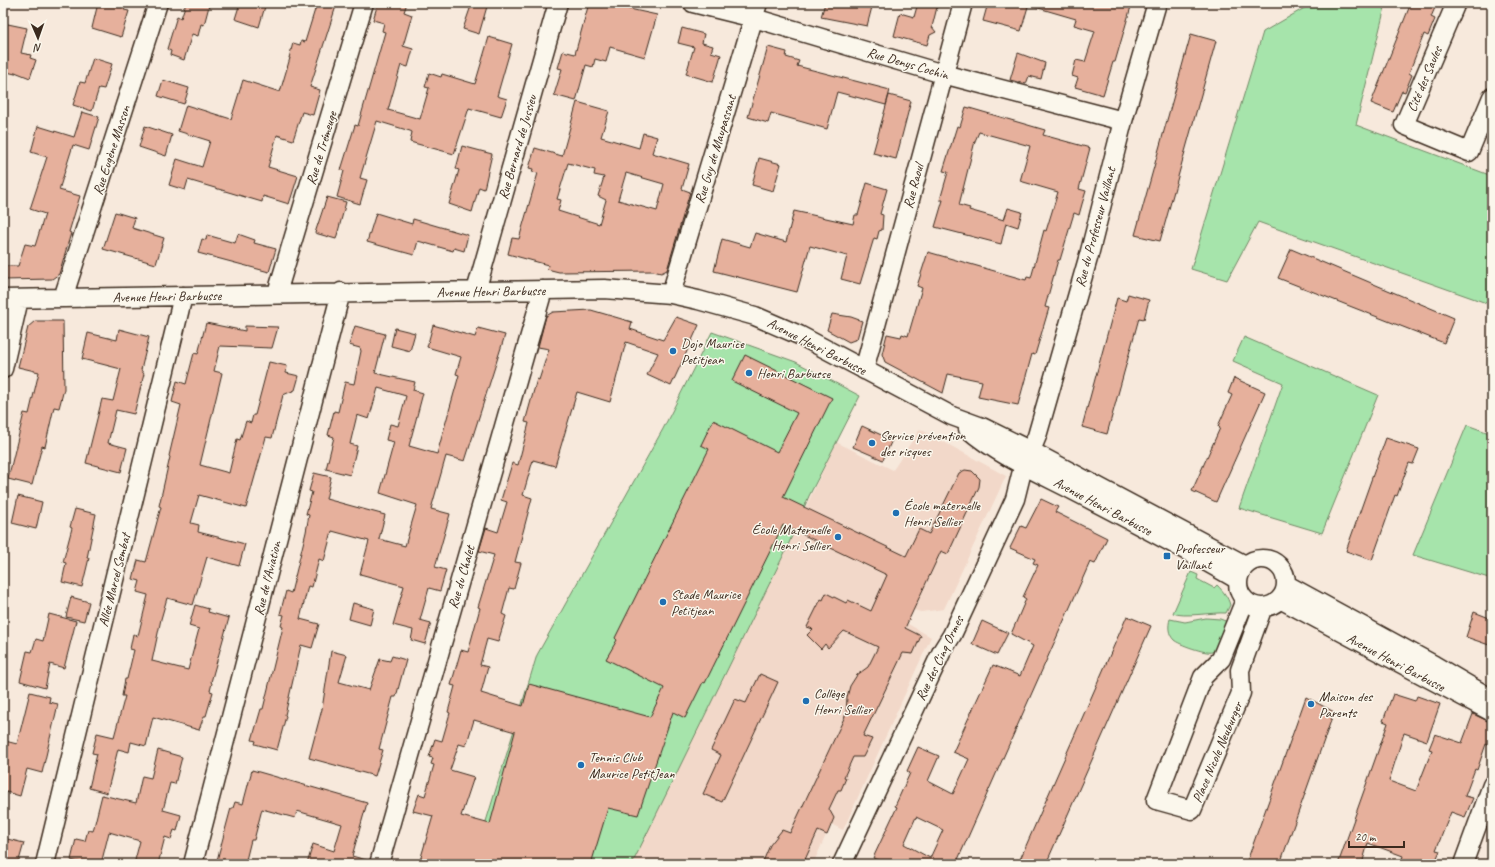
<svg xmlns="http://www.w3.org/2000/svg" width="1495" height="867" font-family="Caveat,sans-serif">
  <rect width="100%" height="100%" fill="#f7e9dc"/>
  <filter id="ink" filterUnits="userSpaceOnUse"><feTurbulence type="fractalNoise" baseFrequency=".025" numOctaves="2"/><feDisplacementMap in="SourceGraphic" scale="8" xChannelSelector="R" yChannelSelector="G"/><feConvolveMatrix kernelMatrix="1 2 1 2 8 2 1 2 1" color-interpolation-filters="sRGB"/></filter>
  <g filter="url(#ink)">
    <path fill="#f2d8c9" d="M920,429l86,47 -62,133 -23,3 -15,-4 -5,12 30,17 -88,193 -12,-6 -18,40h-182l155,-314 50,-108 57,28z"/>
    <path fill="#a6e4ab" stroke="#708764" d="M1313,3h73l-30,122 136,51v129l-234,-83 -31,58 -36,-11 72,-237z
      M712,332l84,30 64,34 -51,100 -23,54 -154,314h-159l64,-209 126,-226z
      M1244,337l134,58 -56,138 -83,-25 44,-125 -50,-22z
      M1467,425l25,9v145l-79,-24z
      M1191,572l7,3 -1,4 17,9 3,-3c6,6 11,12 13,20l-4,8c-14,-1 -43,5 -53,0z
      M1206,618l14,1 8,3c-3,10 -6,25 -16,30 -6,2 -34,-8 -38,-12 -6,-6 -6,-14 -4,-21l15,3z"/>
    <path fill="#e6b09c" stroke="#3b2a1e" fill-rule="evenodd" d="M98,3h28l-2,7 5,1 -8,26 -29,-9z
      M186,3h12l11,3 -5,19 -3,-1 -3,12 -6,-2 -8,26 -14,-5 1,-4 -4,-2 10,-33 4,2z
      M240,3h26l-7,24 -24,-8z
      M317,3h20l-27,84 10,3 -7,25 -11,-3 -9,28 -16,-5 -9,32 30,9 -9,28 -26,-8 -1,6 -74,-22 -3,10 -16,-5 8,-26 25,8 8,-26 -32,-10 8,-26 45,14 12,-39 37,12 10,-34h-1l4,-15 7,2 1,-4 4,1z
      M378,3h29l-3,9 8,3 -9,31 10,3 -5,18 -7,-2 -13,45 32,9 9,-31 -4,-1 4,-14 12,4 1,-3 33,10 14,-47 23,7 -15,52 10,3 -6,18 -32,-9 -15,46 -44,-12 2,-10 -2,-1 -33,-10 -17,57 7,2 -7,24 -23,-7 7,-26 -3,-1 14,-45 3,1 27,-94 -3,-1 2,-8 -11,-3z
      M472,3h16l-9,31 -16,-5z
      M589,3l14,4v-2l7,2 1,-2 46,10 -12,42 -35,-10 -4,15 -11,-3 -2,8 -7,-2 -10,36 -22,-6 8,-26 -4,-1 5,-17 12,3z
      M825,3h48l-6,23 -46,-9z
      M918,3h20l-6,24 4,5 -6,3 -3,10 -33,-9 6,-23 14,4z
      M988,3h41l-8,28 -38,-10z
      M1036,3h96l-17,59h-2l-10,33 -28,-8 3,-9 -6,-2 4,-16 9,2 10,-31 -21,-6 2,-6 -41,-12z
      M1411,3h26l-6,14 4,2 -7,17 -4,-2 -15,39 3,2 -7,17 -3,-1 -9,21 -22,-9z
      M3,23l24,5 -6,25 10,2 -1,3 6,2 -6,18 -15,-6v2l-12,-3z
      M682,28l22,6 -2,9 11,3 -2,6 10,3 -8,27 -27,-8 8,-27 -16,-4z
      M1191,34l25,7 -56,200 -25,-6z
      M768,47l19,5 -1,5 13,4 -2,5 93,24 -4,15 -49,-13 -10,37 -56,-16 -3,10 -20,-6z
      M1018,53l27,10 -4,16 -12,-3 -3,8 -16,-4z
      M93,58l19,6 -8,25 -5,-1 -7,23 -19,-6 7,-23 5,1z
      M163,80l26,8 -5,16 -26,-8z
      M889,95l22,6 -15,58 -23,-6z
      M577,102l32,9 -8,26 38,11 4,-15 14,4 -5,16 37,11 -7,25 8,3 -23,78 -6,3 -8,-2 -94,1 -12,-3 1,-4 -40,-11 4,-16 7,1 19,-66 -6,-1 1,-3 -4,-1 6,-20 27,8zM568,163l27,7 -1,5 10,2 -6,19 8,4 -7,24 -41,-13 3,-11 -4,-1zM626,173l38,11 -7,27 -39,-11z
      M966,107l79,23 -2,5 47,13 -11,41 7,2 -4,13 -3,11 -5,-2 -14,47h-2l-13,47 4,1 -14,47 -3,-1 -14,51 -40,-8 4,-16 -34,-7 -5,19 -58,-31 -3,-8 5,-20 14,3 1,-3 6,2 14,-48 -5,-2 11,-34 98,28 1,-3 4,1 13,-48 2,1 12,-39 -38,-11 10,-35 -51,-14 -4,9 -16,64 11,3 -1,2 35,10 4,-12 14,4 -4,15 -12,-4 -5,21 -66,-17 8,-27h-3l8,-28 -5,-1 14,-45 3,1z
      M82,112l17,5 -10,33 -16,-5 -14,45 21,6 -11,36 2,1 -12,41 -7,5 -49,1v-14h15l7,-22 10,2 10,-32 -15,-5 17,-52 -16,-5 7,-26 36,11z
      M145,126l27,9 -6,21 -27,-9z
      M462,146l30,8 -8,35 -5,-2 -7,25 -23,-8 10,-34 -3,-1z
      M759,158l22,6 -8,27 -21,-6z
      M867,183l20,6 -7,25 3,1 -1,15 -3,1 -2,8 -3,-1 -14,46 -19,-5 6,-23 -37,-10 -13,46 -83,-21 8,-32 28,8 5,-14 31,9 8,-31 59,13 2,-9h3z
      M327,197l19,5 -10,37 -21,-6z
      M115,212l20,6 -3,10 32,10 -8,26 -53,-15z
      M376,213l36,11 1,-5 55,16 -4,16 -10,-3 -1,3 -35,-10 -4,14 -47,-13z
      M238,234l17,6 -1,3 22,6 -7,23 -71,-19 4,-14 4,1 1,-5 28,8z
      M1291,249l163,69 -10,25 -166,-65z
      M1128,294l21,6 -5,19 -5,-1 -32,116 -25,-7 35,-129 9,3z
      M591,310l41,12 -2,7 33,11 13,-23 23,8 -28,61 -24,-11 11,-22 -32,-11 -16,60 -33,-10 -22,74 -22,-6 -10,35 9,3 -17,64 6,1 -7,26 -5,-1 -7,26 4,2 -8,26 -11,-3 -7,26 8,2 -7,26 42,13 6,-22 121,33 14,-29 -58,-29 11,-19 -2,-2 94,-189 -8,-4 12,-25 64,32 20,-39 -65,-32 13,-26 87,43 -49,99 123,59 13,-27 10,5 30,-61 6,-3 7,1 8,8 -1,8 -31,67 -7,-3 -36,77 16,8 -8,18 -10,-1 -40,83 9,3 -9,18h-10l-9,20 2,1 -5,12h-3l-9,19 5,9 -7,17 -9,-4 -15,33h-41l8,-19 12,-15 8,3 56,-119 1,-17 3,-11 7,-11 11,-8 10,-20 -34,-16 -16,17 -3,-4 -4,5 -14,-14 6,-6 -6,-2 14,-28 2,1 3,-7 20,10 2,-3 23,11 16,-36 -104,-50 -78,158 -2,-1 -18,36 -12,-6 -35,103 -30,-7 -17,56h-172l14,-48 -20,-5 6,-17 6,2 9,-31 -3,-1 2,-6 -4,-1 6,-18 7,2 8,-28 -2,-1 7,-26 -4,-1 10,-35 7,2 12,-44 -2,-1 16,-52 -15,-4 7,-23 12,4 9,-30 -6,-2 10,-33 1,-4 6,2 11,-42 -4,-1 12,-43 2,1 10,-31 -11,-2 8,-31 7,-4zM474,720l41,12 -25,92 -29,-8 13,-39 -24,-7 9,-26 7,2z
      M832,314l19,3 11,4 -5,18 -8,3 -22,-12z
      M35,321h28l1,68 -5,19 -5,-1 -9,40 -3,-1 -10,39 -24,-6 16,-66 5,1 10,-42 -21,-5 10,-40z
      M206,323l39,8v-5l33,1 -6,21 -52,-2 -6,25 8,2 -22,92 29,8 8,-34 3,1 6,-19 5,2 2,-8h2l14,-53 18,4 -1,7 13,3 -4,14 -12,5 -11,43 -6,-1 -20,71 -47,-13 -8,28 8,2 -1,7 47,12 -6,22 -32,-9 -14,48 -26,-7 -6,21 -9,42 36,9 11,-41 -10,-3 6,-21 14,4 -1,3 21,6 -18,64 1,1 -2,8 3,1 -7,24h-2l-5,14 -46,-13 -7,29 -15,-4 -2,10 -11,-3 -11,44 -18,-5 8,-34 -5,-1 5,-20 17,4 11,-41h-3l3,-17h2l7,-29 -4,-1 3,-15 5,2 10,-41 -11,-3 3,-11 -7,-2 5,-19 8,2 15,-55 -2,-1 11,-49 -1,-1 12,-51 -9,-3 5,-21 9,3 8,-31 4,1z
      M433,325l42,12 3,-9 27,7 -40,126 -19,-5 -15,53 19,5 -15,53 11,3 -6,21 -11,-3 -9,32 11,3 -6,21 -14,-4 2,-10 -20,-5 11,-39 -44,-12 9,-33 -37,-10 -8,30 -5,-2 -7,28 -4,-1 -8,33 19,5 -7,24 -11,-3 -16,70 1,1 -9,34 -22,-6 1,-3 -4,-1 9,-31h2l20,-82 -2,-1 3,-11 -4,-1 6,-23 5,2 15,-61 3,-17 -3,-1 6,-22 -3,-1 5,-18 17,4 -5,22 59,16 -6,24 26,7 12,-41 -37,-12 14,-51 -8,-2 4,-16 8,2 8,-30 -28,-8 -9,31 -12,-4 -7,29 7,2 -7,29 -24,-6 8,-32 -6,-2 6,-24 4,1 7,-30 9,2 7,-33 -1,-3 -11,-3 6,-19 30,8 -10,39 40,9 -2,8 10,3 -14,53 28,8 22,-79 -3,-1 5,-17 -34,-10z
      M395,328l20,5 -5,18 -19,-5z
      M119,329l30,8 -8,33 3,4 -10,40 -18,-4 -8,33 19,5 -6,24 -35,-9 16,-64 11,2 8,-32 -39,-10 6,-26 29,7z
      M1234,378l31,14 -49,110 -24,-11 28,-63 -2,-2 14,-31 -4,-2z
      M862,426l30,14 -9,20 -30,-13z
      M1386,438l33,11 -6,15 -4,-1 -12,33 -2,-1 -23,65 -26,-9z
      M18,496l24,6 -6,27 -24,-6z
      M1041,499l17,8 -3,5 52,26 -12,26 -5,-2 -134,302h-69l-14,-6 24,-51 -2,-1 15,-33 -3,-2 11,-24 21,9 -11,25 25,13 16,-35 -16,-7 40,-87 27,11 13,-30 -22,-12 15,-35 -3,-2 15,-32 -5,-2 2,-4 -25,-11 11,-22 5,2zM916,817l27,13 -13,28 -26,-14z
      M75,509l21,5 -9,44h2l-7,29 -20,-5 4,-19 -3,-1 9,-34 -2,-1z
      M71,597l18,5 -5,19 -18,-4z
      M353,603l21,6 -4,16 -21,-6z
      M1474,612l18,7v27l-26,-9z
      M49,614l27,7 -12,47 -14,-4 -5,24 -25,-7 7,-30 5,1 4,-13 7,2z
      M1127,616l24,10 -105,238h-28z
      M982,621l26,12 -11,22 -25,-11z
      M331,651l16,4 -8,27 30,8 11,-31 10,2 2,-5 14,4 -10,37h-3l-14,52 4,1 -8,26 -66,-18 13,-49z
      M760,674l18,8 -56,120 -19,-8 18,-39 -10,-5 24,-51 11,4z
      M30,692l20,5 -1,5 9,2 -16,69 -15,-4 -7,27 -17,-5v-42l2,-8 12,3z
      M1393,694l22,7 2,-5 23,8 -13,37 -23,-8 -15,48 27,10 16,-41 -3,-1 6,-15 27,9 11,-29 19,9v24l-6,-3 -9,26 -2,-1 -10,27 8,2 -8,19 -14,-5 -15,38 4,1 -6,13h-34l3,-8 -35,-13 -6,21h-24l50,-141 -5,-2z
      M1306,697l28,15 -54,152h-34z
      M158,750l24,7 -7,27 -5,-1 -7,27 18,5 -4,16 -3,-1 -3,9 -6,-2 -7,27h-24l6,-23 -31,-9 -8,32h-14l-16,-4 5,-21 9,2 3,-11 5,1 9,-36 34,8 6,-27 9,2z
      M252,770l115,33 -15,53 14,4v4h-59l6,-20 21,7 8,-27 -45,-13 -2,7 -33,-9 -8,31h-3l-6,24h-29l15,-56h2l2,-6 8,2z
      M3,838l21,5 -6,21h-15z"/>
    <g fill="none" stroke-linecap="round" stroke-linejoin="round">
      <defs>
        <path id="minor" d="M693,3l61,15 189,56 180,47
          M1456,3l-52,122 65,27 23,-55
          M476,291l82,-288
          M277,293l87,-290
          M671,294l87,-291
          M63,298l95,-295
          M3,299l601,-10 67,5 27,6 57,16 44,19 153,81 30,11 49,24 214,114
          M3,369l16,-70
          M864,370l99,-367
          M968,429c30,26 69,43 104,61 56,29 112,58 166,90
          M1238 583a24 24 0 1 1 48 0a24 24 0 1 1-48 0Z
          M1287,585l147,80 58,34
          M1280,599l212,113
          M1245,600l-24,59 -18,18 -47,123 36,10 49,-117 -1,-23 23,-63
          M45,864l138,-568
          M193,864l148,-572
          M379,864l164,-574
          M842,864l100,-213 10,-16 63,-136 6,-24 16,-39 52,-181 34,-134 34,-118
          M1463,864l29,-79"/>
      </defs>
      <use href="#minor" stroke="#3b2a1e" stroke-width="21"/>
      <use href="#minor" stroke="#fbf7ec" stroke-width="18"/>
    </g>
  </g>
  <g fill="#1f6fb2" stroke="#fbf7ec" stroke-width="1.5">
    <circle cx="673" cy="351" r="4"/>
    <circle cx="749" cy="373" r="4"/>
    <circle cx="872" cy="443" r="4"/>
    <circle cx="896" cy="513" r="4"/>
    <circle cx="838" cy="537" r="4"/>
    <rect x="1163" y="552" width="8" height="8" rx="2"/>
    <circle cx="663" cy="602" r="4"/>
    <circle cx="806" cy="701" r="4"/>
    <circle cx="1311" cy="704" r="4"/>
    <circle cx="581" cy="765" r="4"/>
  </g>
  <g text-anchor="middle" stroke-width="3" stroke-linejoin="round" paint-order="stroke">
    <g font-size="14" fill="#3b2a1e" stroke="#fbf7ec">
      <text transform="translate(908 63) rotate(16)" y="5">Rue Denys Cochin</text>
      <text transform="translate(1424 79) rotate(-67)" y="5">Cité des Saules</text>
      <text transform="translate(517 147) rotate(-74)" y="5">Rue Bernard de Jussieu</text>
      <text transform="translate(321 148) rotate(-73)" y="5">Rue de Trémeuge</text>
      <text transform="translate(715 149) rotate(-73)" y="5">Rue Guy de Maupassant</text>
      <text transform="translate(111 150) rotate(-72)" y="5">Rue Eugène Masson</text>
      <text transform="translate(913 186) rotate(-75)" y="5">Rue Raoul</text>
      <text transform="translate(1095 227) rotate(-75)" y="5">Rue du Professeur Vaillant</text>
      <text transform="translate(491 291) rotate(-1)" y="5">Avenue Henri Barbusse</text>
      <text transform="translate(167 296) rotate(-1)" y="5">Avenue Henri Barbusse</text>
      <text transform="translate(817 346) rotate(27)" y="5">Avenue Henri Barbusse</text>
      <text transform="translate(1103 506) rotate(28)" y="5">Avenue Henri Barbusse</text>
      <text transform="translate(461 577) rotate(-74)" y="5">Rue du Chalet</text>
      <text transform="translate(267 578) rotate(-76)" y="5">Rue de l'Aviation</text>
      <text transform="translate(114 580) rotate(-76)" y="5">Allée Marcel Sembat</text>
      <text transform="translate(939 658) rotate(-64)" y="5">Rue des Cinq Ormes</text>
      <text transform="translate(1396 662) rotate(28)" y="5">Avenue Henri Barbusse</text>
      <text transform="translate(1217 752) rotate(-67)" y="5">Place Nicole Neuburger</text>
    </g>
    <g font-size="14" fill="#3b2a1e" stroke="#fbf7ec" text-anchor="start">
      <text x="681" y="348">Dojo Maurice<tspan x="681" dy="16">Petitjean</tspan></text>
      <text x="757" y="378">Henri Barbusse</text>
      <text x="880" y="440">Service prévention<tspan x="880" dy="16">des risques</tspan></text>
      <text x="904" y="510">École maternelle<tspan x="904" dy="16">Henri Sellier</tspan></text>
      <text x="830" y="534" text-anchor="end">École Maternelle<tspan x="830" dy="16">Henri Sellier</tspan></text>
      <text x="1175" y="553">Professeur<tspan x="1175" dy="16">Vaillant</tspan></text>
      <text x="671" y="599">Stade Maurice<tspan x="671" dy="16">Petitjean</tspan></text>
      <text x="814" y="698">Collège<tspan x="814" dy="16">Henri Sellier</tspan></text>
      <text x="1319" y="701">Maison des<tspan x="1319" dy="16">Parents</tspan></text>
      <text x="589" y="762">Tennis Club<tspan x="589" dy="16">Maurice PetitJean</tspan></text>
    </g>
  </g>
  <rect width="1495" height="867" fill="none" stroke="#fbf7ec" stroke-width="16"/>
  <rect x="8" y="8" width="1479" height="851" fill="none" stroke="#3b2a1e" stroke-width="1.5" filter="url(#ink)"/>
  <g transform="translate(38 38) rotate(178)" stroke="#fbf7ec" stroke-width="3" paint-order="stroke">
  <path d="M0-3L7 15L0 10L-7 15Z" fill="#3b2a1e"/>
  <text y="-6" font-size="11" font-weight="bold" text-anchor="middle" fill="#3b2a1e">N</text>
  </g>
  <path d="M1349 841v6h55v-6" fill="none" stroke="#3b2a1e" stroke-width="2"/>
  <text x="1355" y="841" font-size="12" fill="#3b2a1e" stroke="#fbf7ec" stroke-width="3" paint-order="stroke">20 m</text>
</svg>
